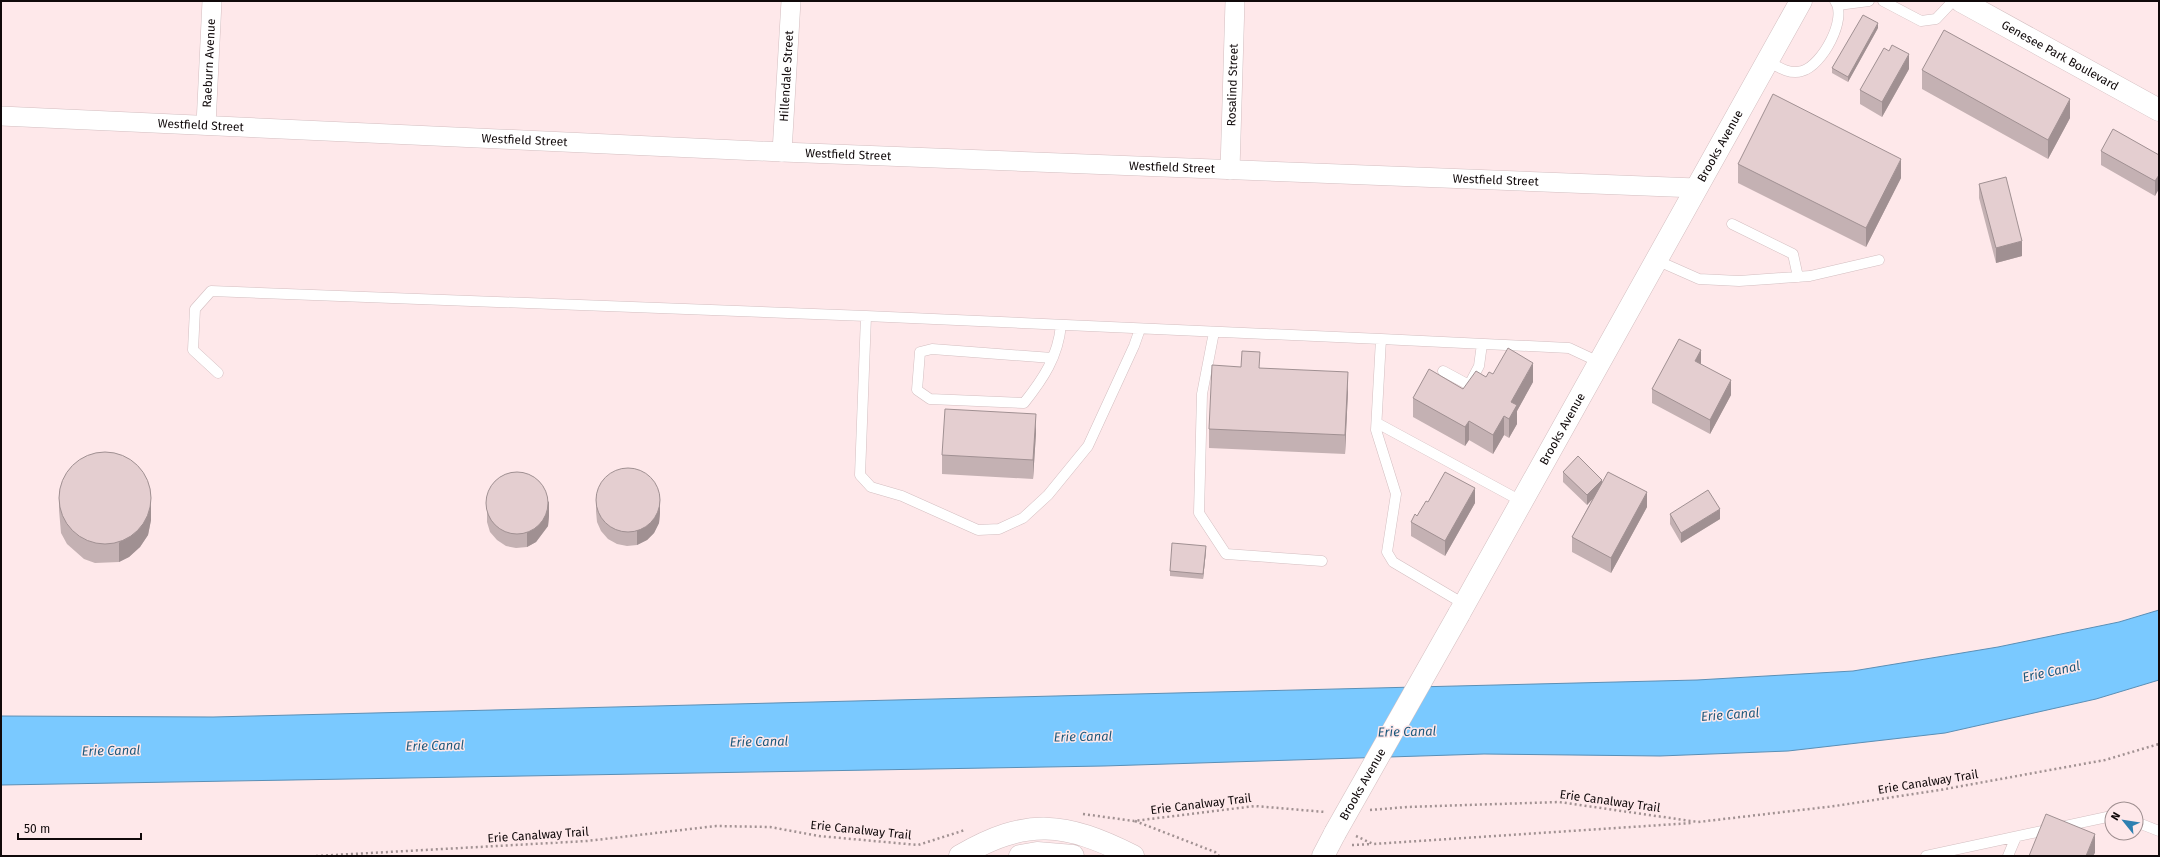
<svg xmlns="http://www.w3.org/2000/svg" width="2160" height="857" font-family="'Fira Sans',sans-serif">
  <rect width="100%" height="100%" fill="#fee8ea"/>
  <path fill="#7ac9ff" stroke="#5a8fb6" d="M2159,610v70l-63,19 -151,34 -157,18 -128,5 -176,-2 -380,12 -1103,19v-69l212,1 1484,-37 156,-9 145,-24 121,-25z"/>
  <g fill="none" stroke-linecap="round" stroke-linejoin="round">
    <defs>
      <path id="service" d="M1883,1l38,20 15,-2 17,-18
        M1838,5l31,-4
        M1767,61c11,6 23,14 35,10 20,-5 46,-53 33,-70
        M1732,224l61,30 5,23
        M1656,260l43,19 40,2 71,-5 69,-16
        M866,316l-6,159 11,12 31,9 76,34 21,-1 24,-11 25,-23 40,-49 46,-100 6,-17
        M1214,332l-12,62 -3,119 27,41 96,7
        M1052,358l-120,-9 -12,3 -3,38 13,9 94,4c19,-24 34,-46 37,-78
        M1443,371l26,14 10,-19 3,-22
        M218,373l-25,-23 2,-41 16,-18 655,25 515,23
        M1377,423l144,78
        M1464,604l-71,-42 -6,-10 9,-58 -20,-64 5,-91 188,9 30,14
        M2136,822l23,9
        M1926,856l181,-39 5,1
        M2008,856l8,-19"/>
      <g id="minor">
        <path id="s1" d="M1,116l781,36 914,36"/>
        <path id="s2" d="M206,125l6,-124"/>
        <path id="s3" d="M782,152l9,-151"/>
        <path id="s4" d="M1230,170l5,-169"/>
      </g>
      <g id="tertiary">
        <path id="s5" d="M1961,1l198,109"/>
      </g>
      <g id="secondary">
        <path id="s6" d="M1459,614l342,-613"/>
        <path d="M1323,856l12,-23"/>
      </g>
      <path id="motorway" d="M960,856c67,-39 105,-34 173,0
        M1020,856l17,-3 36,3"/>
    </defs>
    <use href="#service" stroke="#d3bec0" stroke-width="11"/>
    <use href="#minor" stroke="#d3bec0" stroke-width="20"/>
    <use href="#tertiary" stroke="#d3bec0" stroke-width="23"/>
    <use href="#secondary" stroke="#d3bec0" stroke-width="23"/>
    <use href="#motorway" stroke="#d3bec0" stroke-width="23"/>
    <path stroke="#a19192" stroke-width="2.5" stroke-dasharray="2 3" stroke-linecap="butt" d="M1370,810l37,-3 152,-5 139,20 137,-16 105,-16 165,-30 54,-16
      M1083,814l51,7 121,-15 70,6
      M1135,821l80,31 4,4
      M1356,836l17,8 319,-21
      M1352,845l20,-1
      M316,856l271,-15 129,-15 54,1 49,9 99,9 47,-15"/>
    <use href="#service" stroke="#fff" stroke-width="10"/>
    <use href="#minor" stroke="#fff" stroke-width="19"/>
    <use href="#tertiary" stroke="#fff" stroke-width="22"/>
    <use href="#secondary" stroke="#fff" stroke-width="22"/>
    <use href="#motorway" stroke="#fff" stroke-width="22"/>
    <defs>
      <g id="secondary-bridge">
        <path id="s7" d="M1335,833l124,-219"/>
      </g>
    </defs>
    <use href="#secondary-bridge" stroke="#d3bec0" stroke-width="23" stroke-linecap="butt"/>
    <use href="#secondary-bridge" stroke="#fff" stroke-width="22"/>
  </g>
  <path fill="#c4b1b3" d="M1878,28l-30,54 -16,-9v-5z
    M1909,69l-27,48 -22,-13v-14z
    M1922,70l148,48 -22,41 -126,-70z
    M2101,151l58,4 -4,41 -54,-31z
    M1738,164l163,14 -35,69 -128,-64z
    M1979,184l43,72 -26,7 -17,-65z
    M1701,364l30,31 -21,39 -58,-31v-14z
    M1260,368l88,23 -3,63 -136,-6v-19z
    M1493,374l40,8 -16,29v13l-8,14 -5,-3 -11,19 -24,-14 -4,6 -52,-29v-19l50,-9z
    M1036,433l-3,46 -91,-5v-19z
    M1563,472l39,11 45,24 -36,66 -39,-21v-15l21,-39 -6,7 -24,-23z
    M59,491l92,29 -3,15 -8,12 -11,10 -10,5 -24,1 -11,-4 -17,-15 -6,-11 -2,-23z
    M487,497l62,19 -1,10 -12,16 -9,5 -11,1 -10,-2 -9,-6 -7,-8 -3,-10z
    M596,497l64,16 -1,10 -5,10 -7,7 -10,5 -10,1 -10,-2 -9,-5 -7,-8 -4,-9 -1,-11z
    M1428,502l47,1 -30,53 -34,-20v-14l6,-6z
    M1670,514l50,5 -39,24 -11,-19z
    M1206,551l-3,28 -33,-3v-5z"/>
  <path fill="#a09092" d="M1878,23v5l-30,54v-5z
    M1909,54v15l-27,48v-15z
    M2070,99v19l-22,41v-19z
    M1901,159v19l-35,69v-19z
    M2159,175v14l-4,7v-15z
    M2022,241v15l-26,7v-15z
    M1701,350v15l-6,-4z
    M1533,363v19l-16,29v13l-8,14v-19l2,-17z
    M1348,372v19l-3,63v-19z
    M1731,380v15l-21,39v-14z
    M1036,414v19l-3,46v-19z
    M1504,416v19l-11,19v-19z
    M1469,421v19l-4,6v-19z
    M1602,480v9l-15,16v-10z
    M1475,488v15l-30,53v-15z
    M1647,492v15l-36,66v-15z
    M660,498v15l-1,10 -5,10 -7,7 -10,5v-14z
    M151,501v19l-3,15 -8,12 -11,10 -10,5v-19z
    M549,501v15l-1,10 -12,16 -9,5v-15z
    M1720,509v10l-39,24v-10z
    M1206,546v5l-3,28v-5z
    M2095,834v19l-2,3h-7z"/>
  <path fill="#e4ced0" stroke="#a09092" d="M1863,15l15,8 -30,54 -16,-9z
    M1944,30l126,69 -22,41 -126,-70z
    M1892,45l17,9 -27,48 -22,-12 24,-42 5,3z
    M1773,94l128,65 -35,69 -128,-64z
    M2113,129l46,26v20l-4,6 -54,-30z
    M2006,177l16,64 -26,7 -17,-64z
    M1679,339l22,11 -6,11 36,19 -21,40 -58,-31z
    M1508,348l25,15 -22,39 6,3 -8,14 -5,-3 -11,19 -24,-14 -4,6 -52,-29 16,-29 34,20 13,-18 10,6 3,-5 4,2z
    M1242,351l18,1 -1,16 89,4 -3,63 -136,-6 3,-64 29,2z
    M945,409l91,5 -3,46 -91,-5z
    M59 498a46 46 0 1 1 92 0a46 46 0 1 1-92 0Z
    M1578,456l24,24 -15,15 -24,-23z
    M596 500a32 32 0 1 1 64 0a32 32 0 1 1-64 0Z
    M1445,472l30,16 -30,53 -34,-19 4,-8 2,2 9,-15 2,1z
    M1608,472l39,20 -36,66 -39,-21z
    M486 503a31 31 0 1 1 62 0a31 31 0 1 1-62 0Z
    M1708,490l12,19 -39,24 -11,-19z
    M1172,543l34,3 -3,28 -33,-3z
    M2046,814l49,20 -9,22h-57z"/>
  <g text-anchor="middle" stroke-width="3" stroke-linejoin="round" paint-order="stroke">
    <g font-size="12" fill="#10090a" stroke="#fee8ea">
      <text dy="4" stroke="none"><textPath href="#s5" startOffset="113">Genesee Park Boulevard</textPath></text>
      <text dy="4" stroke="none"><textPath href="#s2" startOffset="62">Raeburn Avenue</textPath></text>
      <text dy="4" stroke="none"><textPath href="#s3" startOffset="76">Hillendale Street</textPath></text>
      <text dy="4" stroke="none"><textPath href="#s4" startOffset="85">Rosalind Street</textPath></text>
      <text dy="4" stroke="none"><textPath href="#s1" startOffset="200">Westfield Street</textPath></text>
      <text dy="4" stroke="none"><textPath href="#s1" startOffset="524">Westfield Street</textPath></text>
      <text dy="4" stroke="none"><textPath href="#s6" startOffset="536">Brooks Avenue</textPath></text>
      <text dy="4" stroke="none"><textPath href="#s1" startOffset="848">Westfield Street</textPath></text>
      <text dy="4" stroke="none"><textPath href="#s1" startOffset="1172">Westfield Street</textPath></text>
      <text dy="4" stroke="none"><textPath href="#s1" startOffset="1496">Westfield Street</textPath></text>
      <text dy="4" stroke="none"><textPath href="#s6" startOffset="212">Brooks Avenue</textPath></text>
      <text transform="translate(1928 782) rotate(-9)" y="4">Erie Canalway Trail</text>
      <text dy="4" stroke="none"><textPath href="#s7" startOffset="56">Brooks Avenue</textPath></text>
      <text transform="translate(1610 801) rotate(8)" y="4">Erie Canalway Trail</text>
      <text transform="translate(1201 804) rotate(-7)" y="4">Erie Canalway Trail</text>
      <text transform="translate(861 830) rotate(6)" y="4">Erie Canalway Trail</text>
      <text transform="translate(538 835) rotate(-4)" y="4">Erie Canalway Trail</text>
    </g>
    <g font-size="13" font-style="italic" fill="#1e597c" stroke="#fee8ea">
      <text transform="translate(2051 671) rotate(-12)" y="5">Erie Canal</text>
      <text transform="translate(1730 714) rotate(-4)" y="5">Erie Canal</text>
      <text transform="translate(1407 731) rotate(-1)" y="5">Erie Canal</text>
      <text transform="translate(1083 736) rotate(-1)" y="5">Erie Canal</text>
      <text transform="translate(759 741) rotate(-1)" y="5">Erie Canal</text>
      <text transform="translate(435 745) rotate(-1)" y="5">Erie Canal</text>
      <text transform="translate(111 750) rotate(-1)" y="5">Erie Canal</text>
    </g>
  </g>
  <rect width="2160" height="857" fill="none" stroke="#10090a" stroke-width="4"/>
  <g transform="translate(2124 821) rotate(300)"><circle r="19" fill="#fee8ea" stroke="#9f8f90"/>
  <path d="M0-3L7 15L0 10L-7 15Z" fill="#2e80b1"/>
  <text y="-6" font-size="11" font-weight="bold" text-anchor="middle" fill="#10090a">N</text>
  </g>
  <path d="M18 833v6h123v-6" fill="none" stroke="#10090a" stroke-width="2"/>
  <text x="24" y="833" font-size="12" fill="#10090a" stroke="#fee8ea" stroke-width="3" paint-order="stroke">50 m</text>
</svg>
